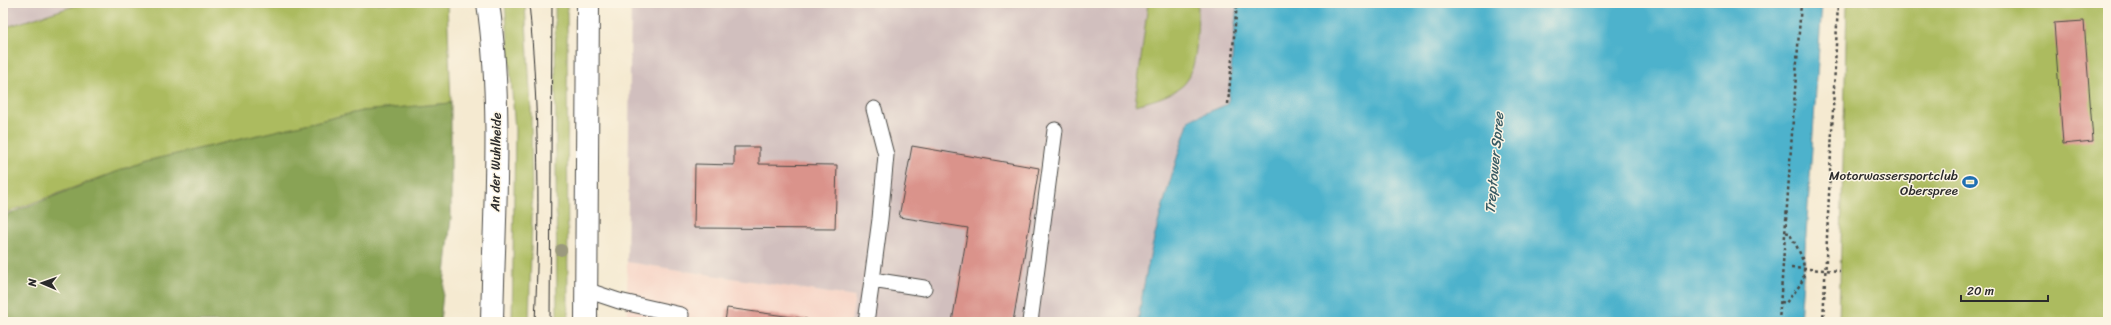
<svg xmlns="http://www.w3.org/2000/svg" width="2111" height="325" font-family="Sriracha,sans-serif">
  <rect width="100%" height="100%" fill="#fcf5e5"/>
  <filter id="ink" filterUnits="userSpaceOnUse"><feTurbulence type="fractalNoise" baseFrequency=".025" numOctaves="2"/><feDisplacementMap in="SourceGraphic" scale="8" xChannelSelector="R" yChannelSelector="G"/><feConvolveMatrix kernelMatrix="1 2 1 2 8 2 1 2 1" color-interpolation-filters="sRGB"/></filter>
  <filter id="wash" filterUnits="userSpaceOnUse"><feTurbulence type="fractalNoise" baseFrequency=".012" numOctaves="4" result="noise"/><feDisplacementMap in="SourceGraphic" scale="16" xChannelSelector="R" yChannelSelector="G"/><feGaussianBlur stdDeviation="0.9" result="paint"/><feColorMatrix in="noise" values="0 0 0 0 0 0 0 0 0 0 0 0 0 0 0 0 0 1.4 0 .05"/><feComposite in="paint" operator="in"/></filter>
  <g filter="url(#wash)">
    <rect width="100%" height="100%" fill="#f5ead1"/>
    <path fill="#f6d2c4" d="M627,262l228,35 -4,25h-223z"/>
    <path fill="#d1bfbe" d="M3,3h87l-87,26z
      M631,3h606l-9,101 -39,16 -26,83 -22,93 -3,26h-287l4,-25 -228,-35z"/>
    <path fill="#acbb5e" stroke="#6c7344" d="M84,3h363l4,100 -89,8 -220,51 -139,52v-186z
      M505,3h20l6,106 1,109 -3,104h-17l3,-192z
      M555,3h12l1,319h-11z
      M1148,3h49l1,4c-1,21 1,67 -17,80 -13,10 -30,14 -46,18z
      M1847,3h261v319h-269z"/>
    <path fill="#89a355" stroke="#5a6740" d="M451,103v115l-11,104h-437v-106l139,-54 220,-51z"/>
    <path fill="#4db2cc" stroke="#3c6e7c" d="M1237,3h585l-22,319h-662c9,-69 30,-136 51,-202l39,-16z"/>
    <g id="blocks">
      <path fill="#da938b" d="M2084,21l9,120 -30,3 -9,-121z
        M912,146l127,22 -26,154h-61l16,-94 -69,-11z
        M734,147h25v17l78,1 -2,64 -141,-1 1,-64 39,1z
        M727,308l80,11 -1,3h-81z"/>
    </g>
  </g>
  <g filter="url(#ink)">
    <use href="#blocks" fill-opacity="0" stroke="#494844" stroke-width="1"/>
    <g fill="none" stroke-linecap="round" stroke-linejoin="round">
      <defs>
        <path id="service" d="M874,109l12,46 -6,64 -8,61 52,8
          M586,290l33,11 62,14 -1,7
          M866,322l6,-42
          M1030,322l25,-192"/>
        <path id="secondary" d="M488,3c15,106 6,213 4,319
          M586,322l2,-319"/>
      </defs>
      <use href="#service" stroke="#494844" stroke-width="17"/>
      <use href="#secondary" stroke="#494844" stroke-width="24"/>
      <path stroke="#494844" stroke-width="2.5" stroke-dasharray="3 3" stroke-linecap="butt" d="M1228,104l9,-101
        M1791,268l49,3
        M1781,302l5,1c4,-6 11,-13 15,-20 9,-17 -4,-36 -12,-50l-5,-1
        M1779,322l22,-319
        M1823,322l15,-319"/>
      <use href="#service" stroke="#fff" stroke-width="15"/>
      <use href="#secondary" stroke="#fff" stroke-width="22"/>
      <path stroke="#2b2b2b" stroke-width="1" d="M529,3c10,105 11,213 6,319
        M550,322l2,-319"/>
    </g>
    <circle fill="#9b997e" cx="561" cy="250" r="6"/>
  </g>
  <defs>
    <symbol id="stadium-bare" viewBox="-9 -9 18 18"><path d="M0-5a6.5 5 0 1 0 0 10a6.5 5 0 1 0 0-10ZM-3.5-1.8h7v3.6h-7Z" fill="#1f6fb2" stroke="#fcf5e5" stroke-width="2.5" paint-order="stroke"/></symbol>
  </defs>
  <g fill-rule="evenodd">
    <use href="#stadium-bare" x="1959" y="171" width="22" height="22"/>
  </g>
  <g text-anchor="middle" stroke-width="3" stroke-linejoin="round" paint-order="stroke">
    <g font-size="13" fill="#2b2b2b" stroke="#fcf5e5">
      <text transform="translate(495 162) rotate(-89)" y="5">An der Wuhlheide</text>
    </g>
    <g font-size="13" fill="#2b2b2b" stroke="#fcf5e5" text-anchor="end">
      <text x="1958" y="180">Motorwassersportclub<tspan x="1958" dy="15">Oberspree</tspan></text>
    </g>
    <g font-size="14" font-style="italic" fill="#375a63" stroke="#fcf5e5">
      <text transform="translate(1494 163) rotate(-85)" y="5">Treptower Spree</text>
    </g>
  </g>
  <rect width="2111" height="325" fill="none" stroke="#fcf5e5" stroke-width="16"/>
  <g transform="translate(42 283) rotate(272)" stroke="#fcf5e5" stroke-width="3" paint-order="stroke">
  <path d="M0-3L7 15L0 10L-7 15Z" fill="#2b2b2b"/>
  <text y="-6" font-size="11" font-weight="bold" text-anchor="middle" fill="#2b2b2b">N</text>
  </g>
  <path d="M1961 295v6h87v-6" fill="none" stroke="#2b2b2b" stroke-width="2"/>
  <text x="1967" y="295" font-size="12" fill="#2b2b2b" stroke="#fcf5e5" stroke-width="3" paint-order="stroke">20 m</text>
</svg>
